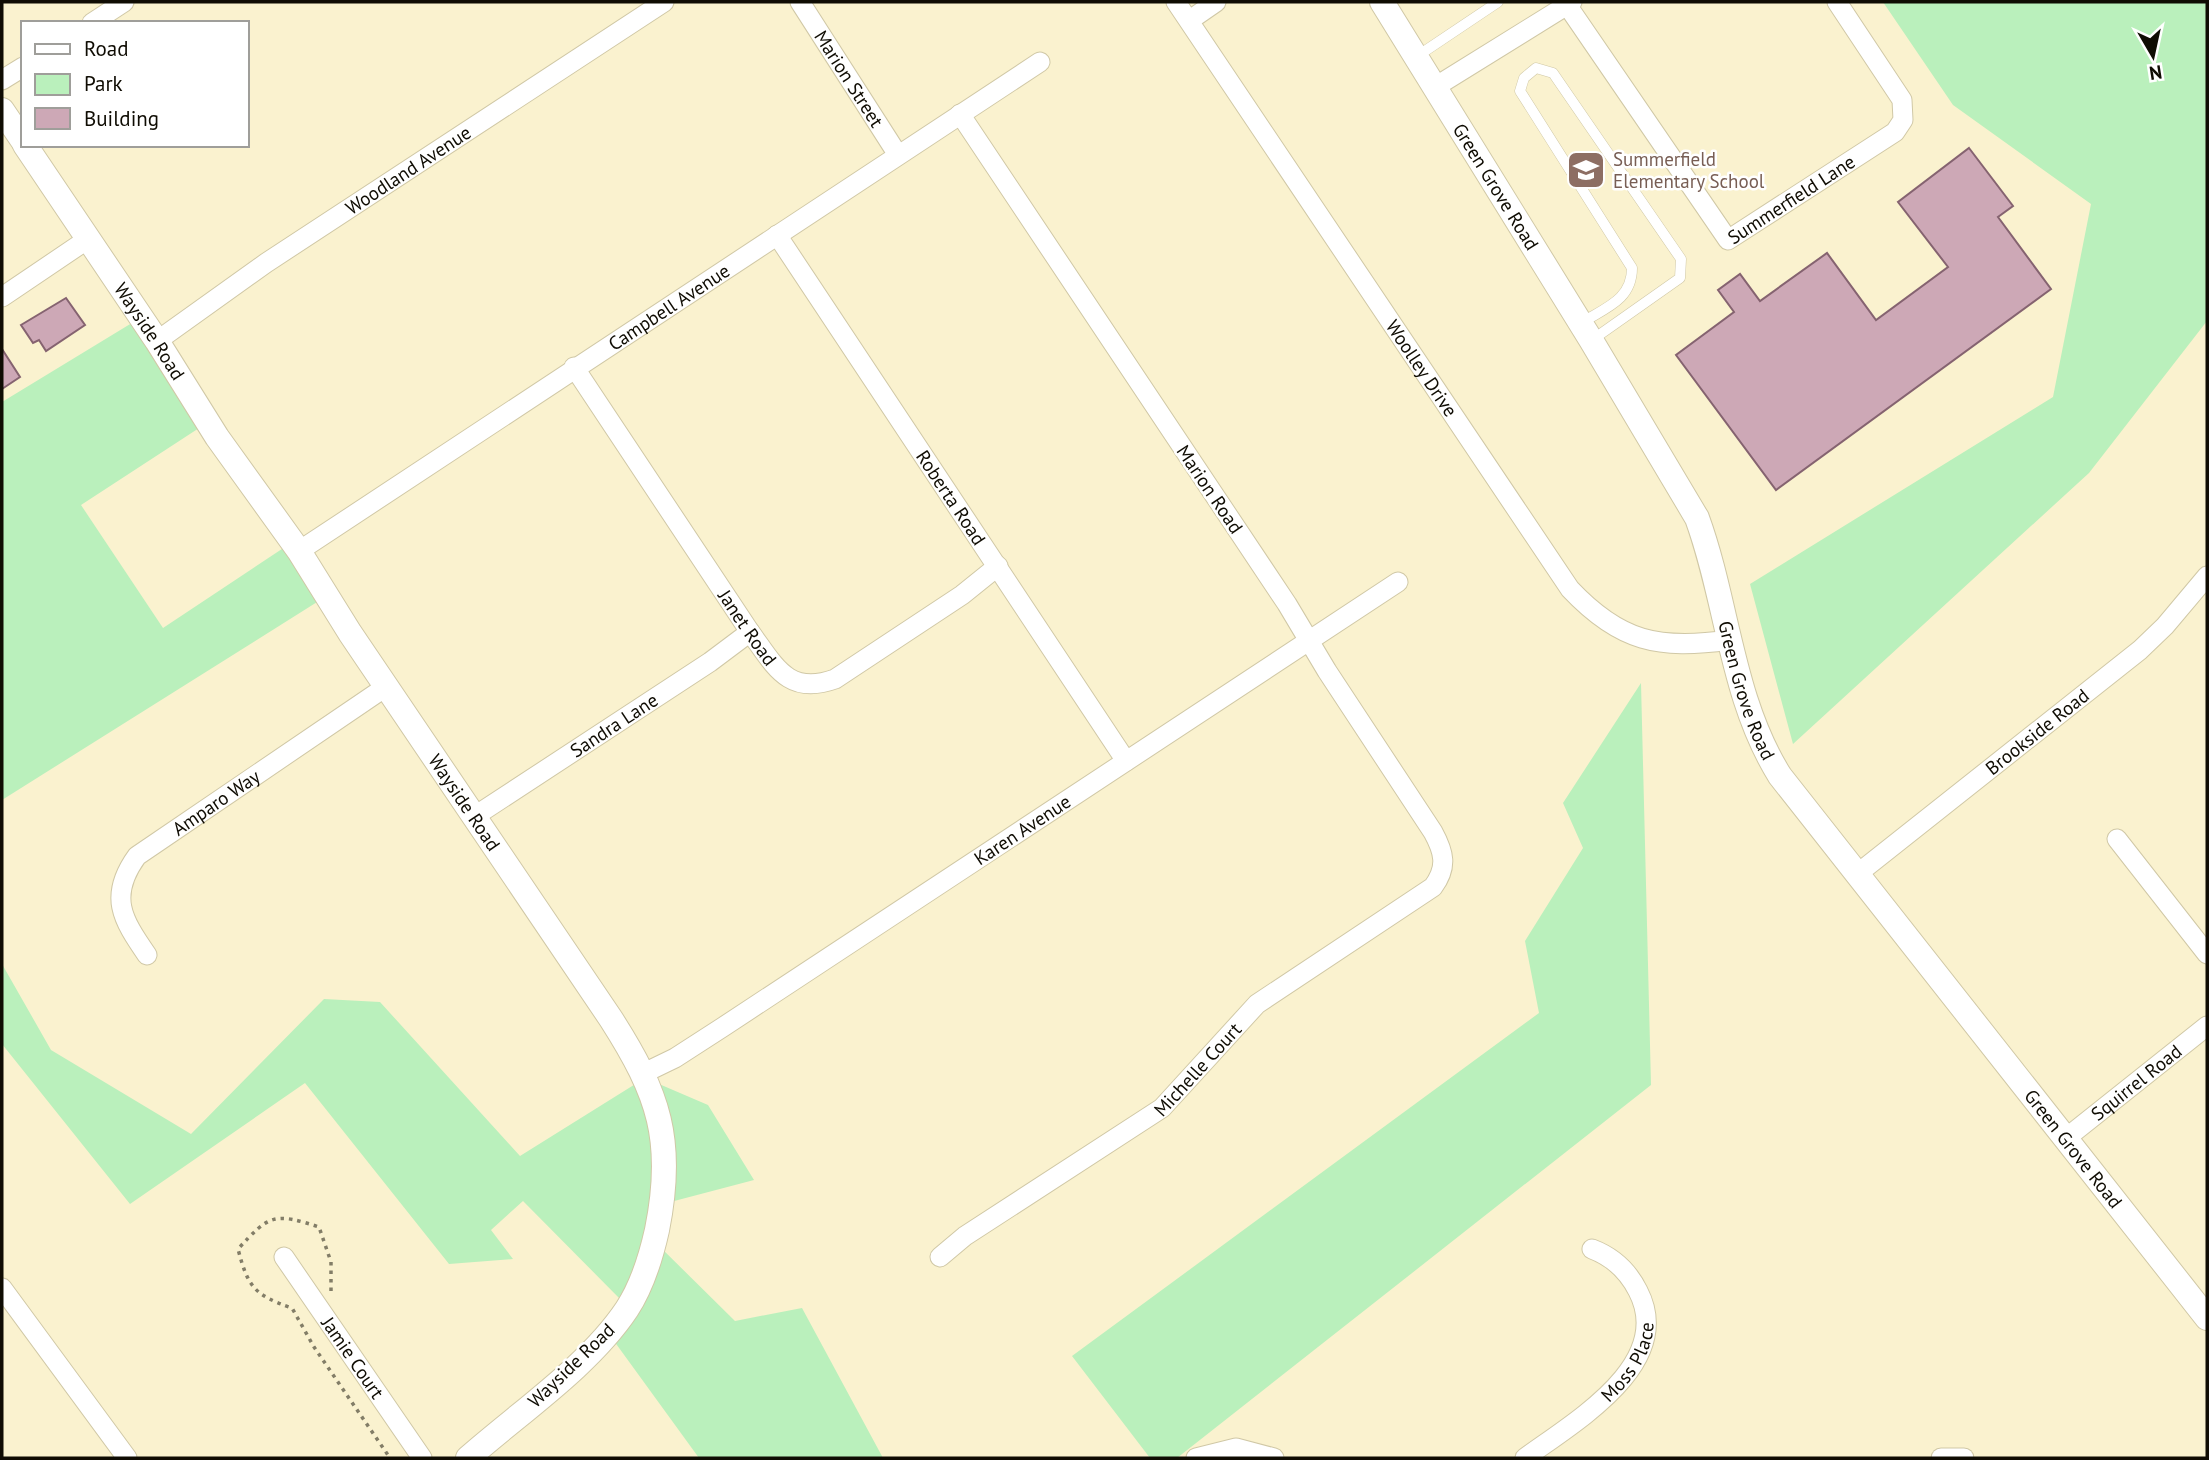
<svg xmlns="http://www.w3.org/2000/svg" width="2209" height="1460" font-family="'PT Sans',sans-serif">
  <rect width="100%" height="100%" fill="#faf2cf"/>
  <path fill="#baf0bc" d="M1883,2h324v319l-118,152 -296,271 -43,-160 303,-187 38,-193 -138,-99z
    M145,315l71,102 -135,88 82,123 134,-89 36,53 -331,208v-398z
    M1641,683l10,402 -474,373h-27l-78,-102 467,-343 -14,-72 58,-93 -20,-45z
    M2,964l49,86 140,84 133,-135 56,3 140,154 125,-78 63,27 46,75 -95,25 -7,34 83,82 67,-13 81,150h-184l-93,-128 17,-28 -100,-101 -32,29 22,29 -64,5 -144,-181 -175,121 -128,-160z"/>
  <path fill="#cda8b6" stroke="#856370" stroke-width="2" d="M1969,148l44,58 -15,11 53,72 -275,201 -100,-135 58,-43 -16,-22 22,-16 20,27 67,-48 49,67 72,-53 -50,-65z
    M66,298l19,27 -39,26 -7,-11 -6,3 -12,-18z
    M2,349l18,28 -18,12z"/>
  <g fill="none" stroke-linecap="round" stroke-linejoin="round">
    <defs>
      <path id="service" d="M1416,57l82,-55
        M1581,323c24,-15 51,-23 51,-55l-112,-177 4,-13 12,-10 17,5 128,186 -1,19 -88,62"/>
      <g id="minor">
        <path id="s1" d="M800,2l98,153"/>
        <path id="s2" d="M1176,2l394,587c50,53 89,61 159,51"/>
        <path id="s3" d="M1567,5l161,235 167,-108 8,-12 -1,-20 -65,-98"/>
        <path d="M1190,20l26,-18"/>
        <path d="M92,23l32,-21"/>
        <path d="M2,80l21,-13"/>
        <path d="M1435,87l137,-85"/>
        <path id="s4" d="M777,235l349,526"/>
        <path d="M2,297l86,-58"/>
        <path id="s5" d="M157,341l109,-78 398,-261"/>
        <path id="s6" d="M574,367l176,265c25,34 38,64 85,47l127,-84 36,-29"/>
        <path id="s7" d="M299,551l741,-489"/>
        <path id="s8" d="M475,816l235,-154 40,-30"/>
        <path d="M2117,839l90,115"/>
        <path id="s9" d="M1856,875l284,-225 25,-24 42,-50"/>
        <path id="s10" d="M147,955c-25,-36 -39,-59 -10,-99l250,-170"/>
        <path id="s11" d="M644,1073l31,-15 48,-31 675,-445"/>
        <path id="s12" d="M2065,1139l142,-113"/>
        <path id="s13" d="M284,1257l138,201"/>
        <path id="s14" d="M940,1257l25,-21 197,-128 95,-104 176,-117c15,-20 11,-35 0,-55l-106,-161 -40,-67 -327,-490"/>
        <path d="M2,1288l125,170"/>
        <path d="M1196,1458l40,-10 38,10"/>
        <path id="s15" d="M1525,1458c49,-36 151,-94 113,-167 -10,-20 -25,-34 -46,-42"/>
        <path d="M1941,1458h23"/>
      </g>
      <g id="tertiary">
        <path id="s16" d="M1382,2l209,338 106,178c31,85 34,180 83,258l427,542"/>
        <path d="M2,110l21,31"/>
        <path id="s17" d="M25,145l132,196 60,96 82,114 51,82 261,386c48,75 64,122 46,211 -6,27 -15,56 -30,79 -38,57 -108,104 -159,149"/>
      </g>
    </defs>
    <use href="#service" stroke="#d0c8a6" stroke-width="11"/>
    <use href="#minor" stroke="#d0c8a6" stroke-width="21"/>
    <use href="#tertiary" stroke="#d0c8a6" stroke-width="26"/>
    <path stroke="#827d67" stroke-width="3.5" stroke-dasharray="3.5 5" stroke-linecap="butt" d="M331,1291v-29l-12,-35c-45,-15 -50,-12 -81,22 10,38 16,46 54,59l22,39 76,111"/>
    <use href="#service" stroke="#fff" stroke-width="10"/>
    <use href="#minor" stroke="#fff" stroke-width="19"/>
    <use href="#tertiary" stroke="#fff" stroke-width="24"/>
  </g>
  <defs>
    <symbol id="school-square" viewBox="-11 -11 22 22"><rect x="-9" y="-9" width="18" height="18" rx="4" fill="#8d6e63" stroke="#fff"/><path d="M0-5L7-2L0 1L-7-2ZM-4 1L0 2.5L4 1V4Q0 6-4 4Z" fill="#fff"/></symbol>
  </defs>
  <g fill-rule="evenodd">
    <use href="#school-square" x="1564" y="148" width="44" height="44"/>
  </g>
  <g text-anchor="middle" stroke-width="5" stroke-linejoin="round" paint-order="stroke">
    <g font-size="19" fill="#0f0c03" stroke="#fff">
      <text dy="7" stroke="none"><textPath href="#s1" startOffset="91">Marion Street</textPath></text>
      <text dy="7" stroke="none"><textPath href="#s5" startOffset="304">Woodland Avenue</textPath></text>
      <text dy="7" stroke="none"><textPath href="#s16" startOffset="217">Green Grove Road</textPath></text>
      <text dy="7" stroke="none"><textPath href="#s3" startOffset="360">Summerfield Lane</textPath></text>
      <text dy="7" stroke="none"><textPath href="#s7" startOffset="443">Campbell Avenue</textPath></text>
      <text dy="7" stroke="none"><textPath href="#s17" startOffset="224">Wayside Road</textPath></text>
      <text dy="7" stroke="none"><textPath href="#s2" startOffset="441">Woolley Drive</textPath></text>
      <text transform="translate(1210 489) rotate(56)" y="7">Marion Road</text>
      <text dy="7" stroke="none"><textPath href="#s4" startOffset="315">Roberta Road</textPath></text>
      <text dy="7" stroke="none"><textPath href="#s6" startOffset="313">Janet Road</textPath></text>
      <text dy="7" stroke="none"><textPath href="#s16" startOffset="784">Green Grove Road</textPath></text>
      <text dy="7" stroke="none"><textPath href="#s8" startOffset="166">Sandra Lane</textPath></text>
      <text dy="7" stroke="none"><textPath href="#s9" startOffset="231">Brookside Road</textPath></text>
      <text dy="7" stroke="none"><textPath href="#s10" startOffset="205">Amparo Way</textPath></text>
      <text dy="7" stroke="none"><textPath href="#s17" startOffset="791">Wayside Road</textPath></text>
      <text dy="7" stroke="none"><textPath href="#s11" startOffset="450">Karen Avenue</textPath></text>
      <text dy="7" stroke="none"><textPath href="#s14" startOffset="320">Michelle Court</textPath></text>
      <text dy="7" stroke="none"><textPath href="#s12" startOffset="91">Squirrel Road</textPath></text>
      <text dy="7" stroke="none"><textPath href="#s16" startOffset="1351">Green Grove Road</textPath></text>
      <text dy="7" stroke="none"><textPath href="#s13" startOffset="122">Jamie Court</textPath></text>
      <text dy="7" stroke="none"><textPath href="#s15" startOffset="144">Moss Place</textPath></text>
      <text transform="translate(571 1365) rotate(-44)" y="7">Wayside Road</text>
    </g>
    <g font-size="19" fill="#785e54" stroke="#fff" text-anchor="start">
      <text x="1613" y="166">Summerfield<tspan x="1613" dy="22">Elementary School</tspan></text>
    </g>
  </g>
  <rect width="2209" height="1460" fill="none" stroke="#0f0c03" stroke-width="7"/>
  <rect x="21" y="21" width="228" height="126" fill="#ffffff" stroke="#9f9e9a" stroke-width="2"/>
  <rect x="35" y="44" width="35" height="10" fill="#ffffff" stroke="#9f9e9a" stroke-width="2"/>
  <text x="84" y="56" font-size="21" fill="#0f0c03">Road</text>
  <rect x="35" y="74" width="35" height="21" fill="#baf0bc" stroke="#9f9e9a" stroke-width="2"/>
  <text x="84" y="91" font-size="21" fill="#0f0c03">Park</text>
  <rect x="35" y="108" width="35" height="21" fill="#cda8b6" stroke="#9f9e9a" stroke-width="2"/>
  <text x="84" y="126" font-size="21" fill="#0f0c03">Building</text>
  <g transform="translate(2153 56) rotate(171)" stroke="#ffffff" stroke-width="5" paint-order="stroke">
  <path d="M0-5L12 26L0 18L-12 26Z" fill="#0f0c03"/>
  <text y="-10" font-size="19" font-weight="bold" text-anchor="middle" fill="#0f0c03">N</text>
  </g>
</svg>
